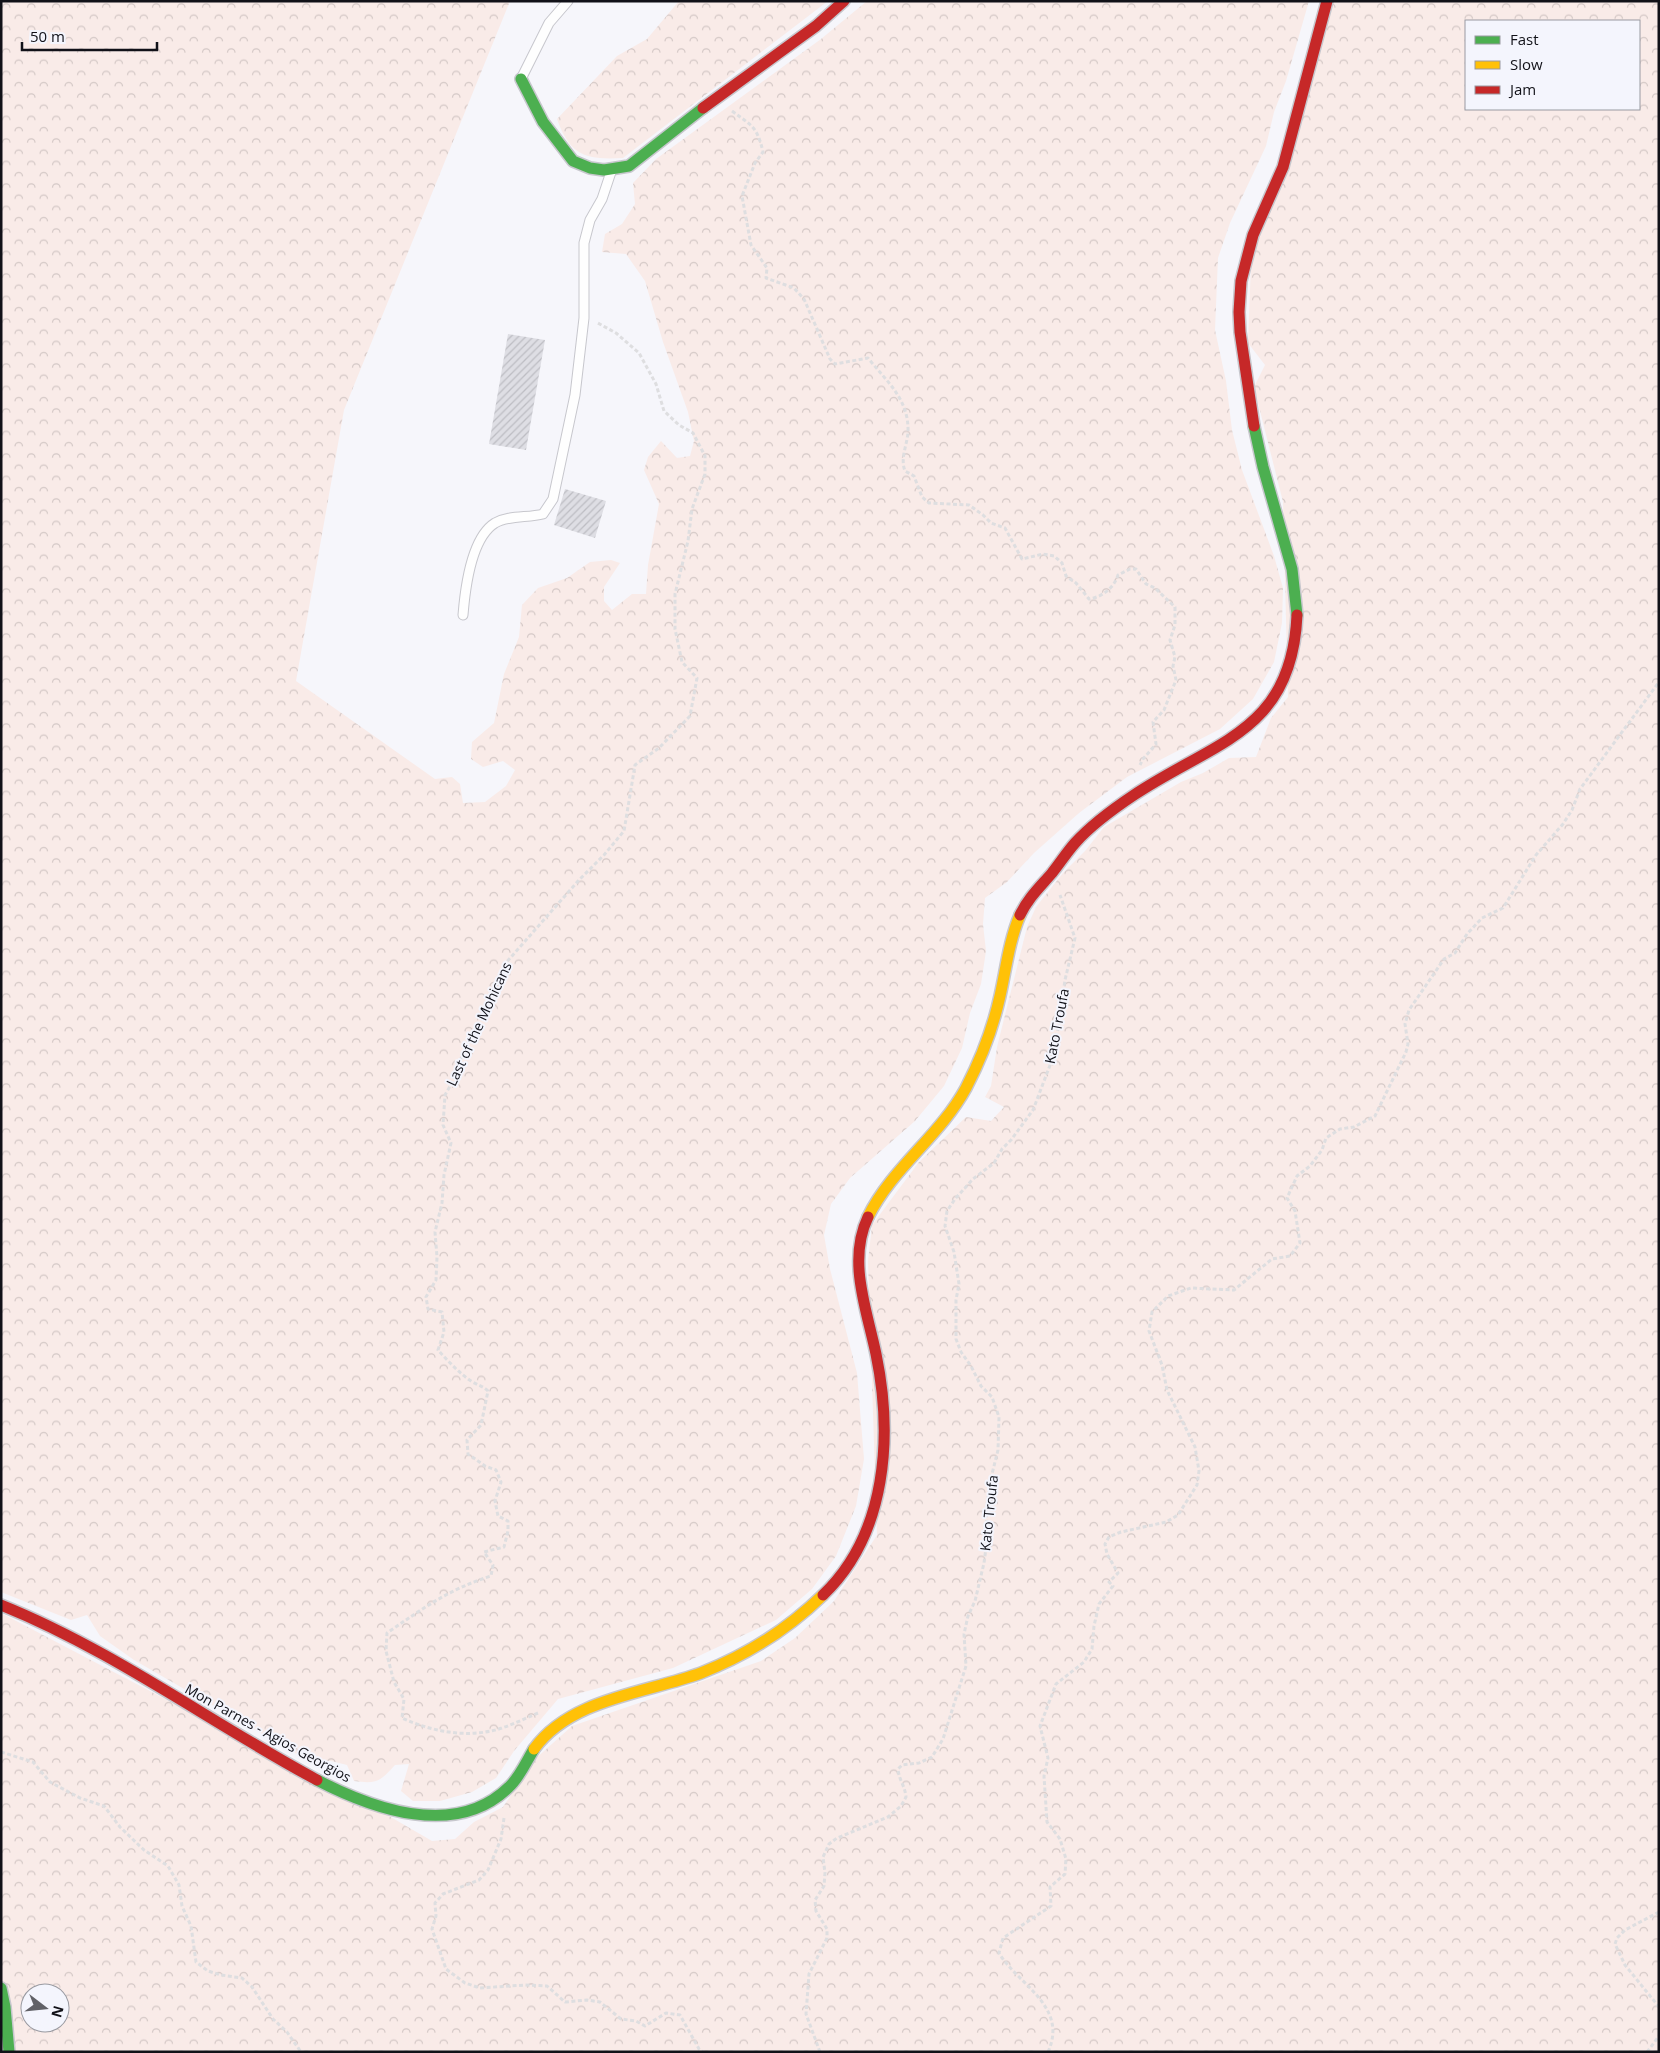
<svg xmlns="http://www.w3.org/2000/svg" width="1660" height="2053" font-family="'Open Sans',sans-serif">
  <defs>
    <pattern id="forest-crowns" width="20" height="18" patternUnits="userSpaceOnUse" patternTransform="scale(1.25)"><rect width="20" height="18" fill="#f9ebe8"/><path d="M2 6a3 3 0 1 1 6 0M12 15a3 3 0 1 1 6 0" fill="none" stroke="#d4c8c6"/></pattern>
    <pattern id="building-hatch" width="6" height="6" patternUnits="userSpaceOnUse" patternTransform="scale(1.25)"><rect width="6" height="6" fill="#dedee4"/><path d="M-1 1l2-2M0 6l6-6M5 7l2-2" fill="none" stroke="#bdbdc3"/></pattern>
  </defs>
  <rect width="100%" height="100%" fill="#f6f6fb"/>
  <path fill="url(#forest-crowns)" fill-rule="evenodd" d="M1,1h509l-166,409 -48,271 139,98 17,-2 8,7 3,19 22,-1 21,-16 9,-16 -12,-9 -20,6 -12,-8 1,-17 22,-19 10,-49 15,-37 3,-32 16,-17 29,-10 23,-16 21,-2 9,3 -16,24v14l8,9 20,-16h14l2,-29 11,-61 -15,-34 4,-13 13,-16 16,17 13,-2 4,-15 -6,-29 -25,-70 -18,-61 -19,-27 -24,-2 3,-18 17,-10 13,-20 -2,-21 23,-24 165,-120 46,-38h442l-23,80 -12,31 -8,34 -36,77 -12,35 -3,72 11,51 6,49 10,40 32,86 9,32 -1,35 -8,39 -21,37 -33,30 -93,48 -48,36 -45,40 -27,29 -22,16 -2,26 3,27 -5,33 -11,29 -8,35 -18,38 -29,35 -65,57 -19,26 -7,31 6,34 27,104 7,86 -8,47 -20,50 -24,33 -36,31 -103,48 -115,31 -44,52 -18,27 -24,14 -32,9h-27l-12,-10 8,-27 -14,1c-15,17 -19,19 -41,16l-7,-16 -16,-4h-22l-175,-101 -34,-24 -13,-21 -16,5 -70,-28z
    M679,1h149l-205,157c-37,2 -53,-2 -66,-39l60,-63 30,-17z
    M1334,1h325v2051h-1658v-439l388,203 43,25 23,-2 19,-17 29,-15 31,-47 38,-34 189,-65 34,-23 39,-37 43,-66 -9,-274 4,-36 47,-63 47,-45 25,4 13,-14 -19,-10 6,-11 6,-39 30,-120 9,-20 27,-34 22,-22 19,-24 77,-45 22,-9 26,-15 27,-1 15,-39 17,-21 -5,-195 -29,-115 11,-22 -17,-22 3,-80zM1466,21h173v88h-173zM30,1993h30v30h-30z"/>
  <path fill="url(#building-hatch)" d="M508,334l37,6 -19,110 -37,-6z
    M565,489l41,12 -11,37 -41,-13z"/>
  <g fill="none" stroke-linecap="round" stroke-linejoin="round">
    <defs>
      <path id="lane" d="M521,79l28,-56 19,-22
        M463,615c2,-25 8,-77 32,-92 14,-8 33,-5 48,-9l10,-15 22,-104 9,-77v-75l6,-23 12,-21 9,-27"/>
      <path id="fast" d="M521,79l22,43 30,39 17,7 14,2 25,-4 74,-58
        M1254,426l9,41 29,102 5,46
        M317,1780c56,29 139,59 192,7 11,-10 17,-25 25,-38
        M1,1988l4,19 4,45"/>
      <path id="slow" d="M868,1217c24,-49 72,-81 98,-129 15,-29 27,-60 34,-92 6,-27 9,-55 20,-81
        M534,1749c37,-51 113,-56 167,-76 46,-18 87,-44 122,-78"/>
      <path id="jam" d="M703,108l113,-82 28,-25
        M1254,426l-14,-94 -1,-20 2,-31 12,-46 30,-68 44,-166
        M1020,915c8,-17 20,-28 32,-42 8,-10 15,-21 23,-30 17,-19 38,-34 59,-48 81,-54 158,-63 163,-180
        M823,1595c64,-61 70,-159 53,-241 -9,-44 -29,-93 -8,-137
        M1,1605c112,45 210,118 316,175"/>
    </defs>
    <use href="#lane" stroke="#c7c7cd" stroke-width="11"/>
    <use href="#fast" stroke="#c7c7cd" stroke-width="14"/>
    <use href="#slow" stroke="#c7c7cd" stroke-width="14"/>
    <use href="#jam" stroke="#c7c7cd" stroke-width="14"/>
    <path stroke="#dedee0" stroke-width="3" stroke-dasharray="4 2.5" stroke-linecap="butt" d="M732,111c20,15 25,15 31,41l-8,11 -13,33 9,49 16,23 -1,10 28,10 10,11 26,60 5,5 33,-6c19,24 41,41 40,74 -1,14 -8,26 -3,39l9,5 8,21 7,6 40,2 14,10 8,8 14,5 17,31 21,-5 11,2 8,7 4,13 10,7 13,16c13,-2 25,-11 29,-24l12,-6h6l10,15 9,4 20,19v18l-5,15 5,17 -2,9 3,14 -12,30 -11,12 3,22 -13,15 -3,6
      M538,1713c-12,5 -24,11 -36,15 -33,11 -69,4 -100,-10l2,-19 -10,-17 -8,-31 1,-18c35,-24 62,-44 104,-57l2,-11 -9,-13 20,-5 4,-16v-10l-10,-5 -3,-15 6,-19 -5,-12 -11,-4 -17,-12 -1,-14 14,-15 7,-34c-5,-5 -11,-6 -17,-10 -12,-8 -23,-20 -33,-31l6,-18 -2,-20 -14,-3 -2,-12 10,-17 1,-23 -2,-25 7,-29 2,-28 7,-32 -8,-18 2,-30 8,-14 10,-28 31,-55 10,-33 75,-85 25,-25 20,-24 11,-66 24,-17 31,-32 7,-38 -15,-16 -7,-33v-35l13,-53 4,-32 13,-35v-18l-12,-23 -14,-8 -15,-14 -8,-27 -17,-31 -23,-20 -20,-11
      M1,1752l32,10 17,20 30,16 24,8 16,21 24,23 24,16 11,19 3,21 9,20 5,36 12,9 13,4 21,3 10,9 21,32 14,13 14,20
      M504,1818l-3,21 -13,31 -9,10 -36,14 -8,9 1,13 -4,13 14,40 19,14 15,5 45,-3 22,1 18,16 22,-2 13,2 21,17 15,2 9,5 21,-13 14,2 19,34 4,3
      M1659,1912l-34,18 -8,8 -2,6 10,21 34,42
      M820,2052l-14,-38 3,-40 18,-36v-9l-11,-18 -1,-11 9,-14 1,-13 -2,-16 6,-13 8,-6 51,-21 13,-11 5,-9c-1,-11 -7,-17 -8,-28l4,-4 17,-2 13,-6 11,-18 23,-73 -2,-32 4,-18 7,-15 9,-38 4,-30 -2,-21 5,-34 7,-28 1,-33 -7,-20 -11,-11 -10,-20 -10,-14 -5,-13v-39l3,-16 -5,-32 -9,-26 2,-15 8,-12 18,-20 21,-16 8,-14 9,-9 22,-30 19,-50v-8l6,-23 7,-49 10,-42 -15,-43
      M1048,2052c21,-46 -31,-68 -49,-99l4,-15 48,-32 -1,-19 15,-13 1,-15 -6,-20 -13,-17 -3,-46 4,-18 -8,-32 16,-42 28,-22 8,-13 2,-23 5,-22 14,-18 -4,-4 9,-9 -11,-19 -2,-10 4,-7 12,-5 45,-10 12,-7 19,-30 2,-14 -4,-24 -28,-57 -5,-25 -13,-34 3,-19 16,-16 23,-8 43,2 38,-31 18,-3 10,-13 -5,-32 -8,-13 10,-22 13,-10 12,-16 4,-12 14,-9 14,-2 21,-11 31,-64 2,-8 -3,-20 4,-14 11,-16 24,-35 11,-6 12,-19 15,-16 21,-10 33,-53 27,-31 9,-14 8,-21 79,-107
      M1647,2052l12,-16"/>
    <use href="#lane" stroke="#fefefe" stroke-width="9"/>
    <use href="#fast" stroke="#4caf50" stroke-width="11"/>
    <use href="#slow" stroke="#ffc107" stroke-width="11"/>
    <use href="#jam" stroke="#c62828" stroke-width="11"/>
  </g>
  <g text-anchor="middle" stroke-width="4" stroke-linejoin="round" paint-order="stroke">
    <g font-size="14" fill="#111118" stroke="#f4f5fd">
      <text transform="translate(479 1024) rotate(-65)" y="5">Last of the Mohicans</text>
      <text transform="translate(1057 1026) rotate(-79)" y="5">Kato Troufa</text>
      <text transform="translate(989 1513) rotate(-84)" y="5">Kato Troufa</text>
      <text transform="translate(268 1733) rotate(29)" y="5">Mon Parnes - Agios Georgios</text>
    </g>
  </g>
  <rect width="1660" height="2053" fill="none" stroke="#111118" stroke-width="5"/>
  <rect x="1465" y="20" width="175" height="90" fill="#f4f5fd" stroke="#999aa1"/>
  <rect x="1475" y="36" width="25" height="8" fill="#4caf50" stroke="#999aa1"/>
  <text x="1510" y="45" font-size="15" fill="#111118">Fast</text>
  <rect x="1475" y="61" width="25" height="8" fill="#ffc107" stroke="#999aa1"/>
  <text x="1510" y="70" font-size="15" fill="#111118">Slow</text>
  <rect x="1475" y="86" width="25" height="8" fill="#c62828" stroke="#999aa1"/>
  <text x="1510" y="95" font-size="15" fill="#111118">Jam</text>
  <g transform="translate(45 2008) rotate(106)"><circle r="24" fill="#f4f5fd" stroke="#999aa1"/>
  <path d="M0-4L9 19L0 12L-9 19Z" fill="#616167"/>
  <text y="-8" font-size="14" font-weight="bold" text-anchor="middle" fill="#111118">N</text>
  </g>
  <path d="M22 42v8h135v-8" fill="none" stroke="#111118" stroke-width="2.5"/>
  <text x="30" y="42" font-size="15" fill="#111118" stroke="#f4f5fd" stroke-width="4" paint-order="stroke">50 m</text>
</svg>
